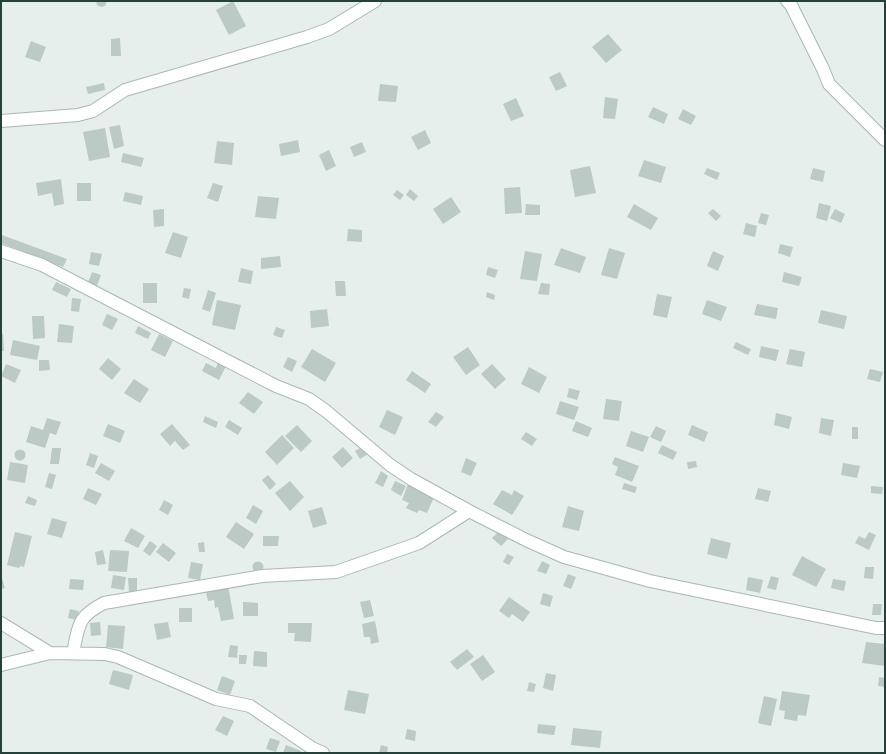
<svg xmlns="http://www.w3.org/2000/svg" width="886" height="754" font-family="'Titillium Web',sans-serif">
  <rect width="100%" height="100%" fill="#e6efeb"/>
  <path fill="#bbcac4" d="M96,1h11l-2,5 -4,1 -4,-2z
    M233,1l13,25 -17,9 -13,-25z
    M608,34l14,16 -16,13 -14,-16z
    M120,38l1,18h-10v-17z
    M31,41l15,6 -6,15 -15,-5z
    M560,72l7,14 -11,5 -7,-14z
    M104,83l1,7 -17,4 -2,-7z
    M380,84l18,2 -2,16 -18,-1z
    M605,97l13,2 -3,20 -12,-1z
    M516,98l8,18 -13,5 -8,-17z
    M653,107l15,7 -4,10 -16,-7z
    M683,109l13,7 -5,9 -13,-6z
    M120,125l4,21 -10,3 -5,-22z
    M105,128l5,29 -21,4 -6,-29z
    M425,130l6,13 -13,7 -7,-13z
    M298,140l2,12 -19,4 -2,-12z
    M217,141l17,2 -2,22 -18,-2z
    M362,142l4,10 -12,5 -4,-10z
    M329,150l7,16 -10,5 -7,-16z
    M123,153l21,5 -3,9 -20,-5z
    M644,160l22,7 -5,16 -23,-7z
    M590,166l6,27 -21,4 -5,-27z
    M707,168l13,5 -3,7 -13,-6z
    M813,168l12,3 -2,11 -13,-3z
    M61,179l3,25 -10,2 -2,-13 -14,3 -2,-13z
    M77,183h14v18h-14z
    M213,183l10,3 -5,16 -11,-4z
    M520,187l2,26 -17,1 -1,-26z
    M410,189l8,7 -4,5 -8,-6z
    M397,190l7,5 -4,5 -7,-5z
    M125,192l18,4 -2,9 -18,-4z
    M258,196l21,2 -3,21 -21,-2z
    M451,197l10,15 -18,12 -10,-15z
    M819,203l12,3 -4,15 -11,-3z
    M526,204l14,1v10h-15z
    M634,204l24,14 -7,12 -24,-13z
    M164,209v17l-10,1 -1,-17z
    M713,209l8,7 -5,5 -8,-8z
    M835,209l10,5 -4,9 -11,-5z
    M761,213l8,2 -3,10 -8,-2z
    M746,223l11,3 -2,11 -12,-3z
    M348,229l14,1v12l-15,-1z
    M173,232l15,5 -7,21 -16,-5z
    M2,235l65,24 -4,8 -62,-24z
    M780,244l13,3 -3,10 -12,-4z
    M561,248l25,9 -6,16 -26,-8z
    M609,248l16,5 -8,26 -16,-4z
    M525,251l17,3 -5,27 -17,-2z
    M713,251l11,5 -6,15 -11,-5z
    M91,252l11,2 -3,12 -10,-2z
    M280,256l1,11 -20,2v-11z
    M488,267l10,3 -3,8 -9,-3z
    M241,268l12,3 -2,13 -13,-2z
    M92,272l9,3 -5,13 -9,-3z
    M784,272l18,5 -3,9 -17,-4z
    M335,281h10l1,15h-10z
    M56,282l15,7 -4,8 -15,-7z
    M143,283h14v20h-14z
    M541,283l9,1 -1,11 -11,-1z
    M184,288l7,1 -2,10 -7,-2z
    M208,290l8,3 -6,19 -8,-3z
    M487,292l8,3 -1,5 -8,-3z
    M657,294l15,3 -5,21 -14,-3z
    M72,298l9,1 -2,13 -8,-1z
    M217,300l24,5 -6,25 -23,-5z
    M707,300l20,7 -6,14 -19,-7z
    M757,304l21,4 -2,11 -22,-4z
    M327,309l2,17 -18,2 -1,-17z
    M821,310l26,6 -3,13 -26,-6z
    M107,314l11,5 -6,11 -10,-5z
    M32,316h12l1,22 -12,1z
    M59,324l15,2 -2,17 -15,-1z
    M138,326l13,7 -3,6 -13,-6z
    M276,327l9,3 -3,8 -9,-3z
    M1,334h2l1,17h-3z
    M159,334l14,7 -8,16 -14,-7z
    M13,340l27,6 -3,14 -27,-5z
    M736,342l15,7 -3,6 -15,-7z
    M761,346l18,4 -3,11 -17,-4z
    M468,347l12,18 -14,10 -13,-18z
    M312,349l24,14 -11,19 -24,-15z
    M790,349l15,3 -3,15 -16,-3z
    M288,357l9,4 -5,11 -9,-5z
    M108,358l13,11 -9,11 -13,-11z
    M39,360h10l1,10 -11,1z
    M218,362l8,4 -7,14 -17,-9 4,-8 10,5z
    M6,364l15,6 -6,13 -14,-7z
    M492,364l14,15 -11,10 -14,-15z
    M529,367l18,10 -8,16 -18,-9z
    M870,369l13,3 -3,10 -13,-3z
    M412,371l19,13 -6,9 -19,-13z
    M134,379l15,10 -9,14 -16,-10z
    M569,388l11,3 -3,9 -10,-3z
    M248,392l15,10 -9,12 -15,-11z
    M606,399l16,2 -3,20 -16,-2z
    M560,401l19,6 -5,13 -18,-6z
    M387,410l16,7 -8,18 -16,-8z
    M436,412l8,5 -8,10 -8,-5z
    M776,413l16,4 -3,12 -15,-4z
    M205,416l13,6 -2,6 -13,-6z
    M47,418l14,4 -5,13 -6,-2 -5,15 -19,-6 5,-16 12,4z
    M821,418l13,2 -3,16 -12,-3z
    M229,420l13,8 -4,7 -13,-8z
    M576,421l16,7 -4,9 -16,-6z
    M108,424l17,7 -5,12 -17,-7z
    M172,424l18,21 -7,5 -8,-9 -5,5 -10,-12z
    M297,425l15,16 -11,11 -16,-16z
    M692,425l16,7 -4,10 -16,-7z
    M656,426l10,5 -5,11 -11,-5z
    M852,427h6v12h-6z
    M631,431l18,6 -6,15 -17,-6z
    M526,432l11,7 -5,7 -11,-7z
    M282,435l12,13 -17,17 -12,-13z
    M662,445l15,7 -4,8 -15,-7z
    M363,446l5,8 -8,5 -5,-8z
    M343,447l10,11 -11,10 -10,-11z
    M52,448h9l-2,16h-9z
    M14.5 455a5.5 5.5 0 1 1 11 0a5.5 5.5 0 1 1-11 0Z
    M90,453l8,3 -4,12 -8,-3z
    M615,457l24,9 -7,16 -17,-7 3,-8 -6,-3z
    M466,458l11,5 -6,13 -10,-4z
    M696,461l1,6 -9,2 -1,-7z
    M10,462l18,3 -3,18 -18,-3z
    M101,463l14,8 -6,10 -14,-8z
    M843,463l17,3 -3,12 -16,-3z
    M381,471l7,5 -5,11 -8,-4z
    M49,473l7,2 -4,14 -7,-2z
    M268,475l8,9 -6,6 -8,-10z
    M290,481l14,16 -14,14 -15,-18z
    M395,481l11,5 -5,10 -10,-6z
    M624,483l13,4 -2,6 -13,-4z
    M408,484l27,11 -8,18 -8,-3 -2,3 -11,-5 3,-5 -7,-3z
    M871,486l12,1 -1,7 -11,-1z
    M88,488l14,6 -6,11 -13,-6z
    M758,488l13,3 -3,11 -13,-3z
    M502,490l10,5 2,-5 10,6 -12,19 -19,-11z
    M28,496l9,4 -2,6 -10,-3z
    M164,500l9,5 -5,10 -9,-5z
    M253,505l10,6 -7,13 -10,-6z
    M568,506l16,5 -5,20 -17,-4z
    M322,507l5,17 -14,4 -5,-17z
    M52,518l15,4 -5,16 -15,-4z
    M236,522l18,12 -10,15 -18,-12z
    M131,528l14,8 -7,12 -14,-7z
    M499,531l9,8 -7,7 -9,-8z
    M15,532l17,4 -8,31 -4,-1 -1,2 -12,-3z
    M869,532l7,3 -7,15 -14,-7 4,-7 6,3z
    M263,536h16l-1,10h-15z
    M711,538l20,5 -4,16 -20,-5z
    M150,541l7,5 -7,10 -7,-5z
    M204,542l1,10h-6l-1,-9z
    M163,543l13,10 -7,9 -13,-10z
    M103,550l3,14 -9,1 -2,-13z
    M110,550l19,1 -2,21 -19,-1z
    M507,554l7,3 -5,8 -6,-3z
    M802,556l24,13 -10,18 -24,-12z
    M542,561l8,4 -4,9 -9,-3z
    M252.5 567a5.5 5.5 0 1 1 11 0a5.5 5.5 0 1 1-11 0Z
    M191,562l12,2 -3,16 -12,-2z
    M865,567h9l-1,12 -9,-1z
    M568,574l8,3 -5,12 -8,-3z
    M1,575l4,13 -4,1z
    M113,575l13,2 -2,13 -13,-2z
    M771,576l8,2 -3,12 -9,-2z
    M748,577l15,3 -3,13 -14,-3z
    M128,578h9v15h-8z
    M70,579l14,1 -1,10 -14,-1z
    M833,579l13,2 -2,10 -13,-3z
    M228,585l6,34 -13,2 -3,-14 -3,1 -1,-8 -6,1 -3,-13z
    M543,593l10,3 -3,11 -10,-3z
    M509,597l21,15 -7,10 -11,-8 -3,4 -10,-7z
    M370,600l4,16 -10,2 -4,-16z
    M243,602l15,1v13h-15z
    M873,604h9l-1,11h-9z
    M179,608h13v14h-13z
    M70,609l9,2 -2,9 -9,-2z
    M375,621l4,21 -8,2 -1,-7h-6l-2,-13z
    M100,622l1,13 -10,1 -1,-13z
    M168,622l3,15 -14,3 -3,-16z
    M288,623h24l-1,19 -17,-1 1,-8h-7z
    M108,625l17,1 -2,23 -17,-2z
    M866,642l19,2v22l-23,-3z
    M230,645l8,1 -1,12 -9,-1z
    M467,649l7,8 -17,13 -7,-8z
    M254,651l13,1v15l-14,-1z
    M239,655h8l-1,9h-7z
    M483,655l12,17 -13,9 -12,-17z
    M113,670l20,5 -4,15 -20,-6z
    M546,673l10,2 -3,16 -10,-3z
    M222,676l13,5 -5,14 -13,-5z
    M879,677l6,1v9l-7,-1z
    M529,682l7,2 -2,8 -7,-1z
    M348,690l21,4 -4,20 -21,-4z
    M782,691l28,4 -4,21 -8,-1 -1,6 -13,-2 1,-8 -6,-1z
    M764,696l13,3 -6,27 -13,-3z
    M223,716l11,5 -7,15 -12,-6z
    M538,724l18,2 -2,9 -17,-2z
    M573,728l29,3 -2,17 -29,-3z
    M407,729l9,2 -1,10 -10,-2z
    M270,738l10,3 -4,11 -10,-3z
    M286,745l15,6 -1,2h-17z
    M381,745l7,2 -1,6h-8z"/>
  <g fill="none" stroke-linecap="round" stroke-linejoin="round">
    <defs>
      <path id="street" d="M787,1l4,4 32,64 6,15 56,56
        M1,121l77,-6 15,-4 32,-21 182,-53 22,-8 46,-28
        M1,251l41,14 234,121 33,13 17,12 64,54 21,14 58,32 57,29 38,17 86,24 226,47h9
        M1,623l49,30
        M73,653c6,-28 4,-36 31,-50l158,-27 74,-4 83,-29 50,-32
        M1,665l49,-12 55,1 13,3 98,42 34,7 62,42 11,5"/>
    </defs>
    <use href="#street" stroke="#a8b8b2" stroke-width="14"/>
    <use href="#street" stroke="#fff" stroke-width="12"/>
  </g>
  <rect width="886" height="754" fill="none" stroke="#24423a" stroke-width="4"/>
</svg>
